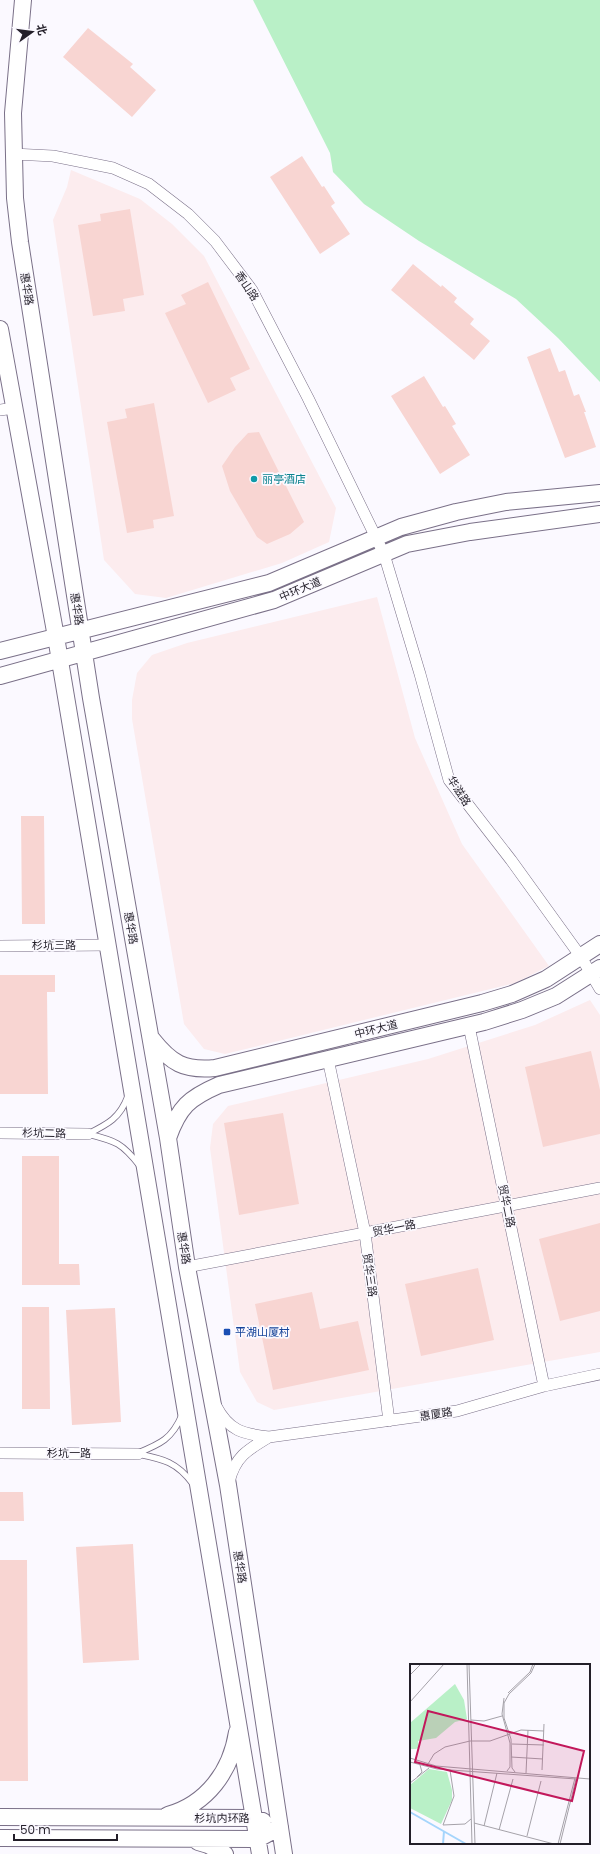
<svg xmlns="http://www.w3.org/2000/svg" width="600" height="1854" font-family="Poppins,'Noto Sans SC',sans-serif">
  <rect width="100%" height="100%" fill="#fbf9ff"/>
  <path fill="#fcecee" d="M71,170l69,29 32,25 32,32 132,252 -7,34 -47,21 -116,35 -31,-4 -31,-34 -51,-340 14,-33z
    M377,597l38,141 47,106 87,122 -34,17 -290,71 -21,-5 -20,-25 -52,-305v-19l5,-27 15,-18 35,-12z
    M590,1000l10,15v337l-326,58 -17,-8 -17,-30 -30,-224 3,-24 15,-18 200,-47 107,-34z"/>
  <path fill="#b9f0c7" d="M253,0h347v382l-42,-44 -42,-39 -97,-58 -55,-37 -31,-32 -3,-19z"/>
  <path fill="#f8d5d2" d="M88,28l45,36 -3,3 26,23 -24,27 -69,-60z
    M302,156l20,31 2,-1 11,17 -4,3 19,28 -30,20 -50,-77z
    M130,209l14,86 -21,4 2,12 -32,5 -15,-91 23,-4 -1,-7z
    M413,264l28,23 1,-2 15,13 -3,4 20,17 -4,5 20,17 -16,19 -83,-70z
    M208,282l42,87 -20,9 6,12 -28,13 -43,-90 21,-9 -5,-9z
    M550,348l9,24 6,-2 9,26 5,-2 7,18h-2l12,35 -31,11 -38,-101z
    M424,376l19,31 2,-1 11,18 -4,2 18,29 -30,19 -49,-78z
    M154,403l20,113 -21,4 1,8 -27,5 -20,-111 20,-4 -2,-9z
    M259,432l45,90 -14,12 -23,10 -10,-7 -27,-46 -8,-25 13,-19 13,-14z
    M21,816h23l1,108h-23z
    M0,975h55v17h-8l1,102h-48z
    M591,1051l9,39v44l-57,13 -18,-80z
    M283,1113l16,91 -60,11 -15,-92z
    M22,1156h37v108h20l1,21h-58z
    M600,1223v88l-40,10 -21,-82z
    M478,1268l16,72 -73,16 -16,-72z
    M312,1292l8,37 38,-8 11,49 -96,20 -18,-86z
    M22,1307h27l1,102h-28z
    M115,1308l6,114 -49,3 -6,-115z
    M0,1492h23l1,29h-24z
    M133,1544l6,116 -56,3 -7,-116z
    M0,1560h27l1,221h-28z"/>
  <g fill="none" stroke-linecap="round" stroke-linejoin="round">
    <defs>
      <path id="lane" d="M88,1134c28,7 34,9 52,32
        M88,1134c20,-10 32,-16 40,-38
        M138,1453c22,-9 34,-14 44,-38
        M138,1454c25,5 39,8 55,30"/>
      <path id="street" d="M13,154l40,2 60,12 36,16 39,30 27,27 37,49 56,108 76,156 36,120 29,106 62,80 70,97 19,32
        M0,410l14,-2
        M0,946l108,-1
        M469,1026l75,360
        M328,1059l37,174 24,188
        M0,1133l88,1
        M187,1267l413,-79
        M216,1406c13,25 27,28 53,31l188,-26 87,-25 56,-12
        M0,1453l138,1
        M229,1482c6,-25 18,-32 40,-45"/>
      <path id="secondary" d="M23,0l-10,113 2,85 5,44 71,456 77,440 19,129 41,218 56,369
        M0,329l56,308 204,1217
        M0,651l269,-68 132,-56 55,-15 50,-10 94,-9
        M0,676l274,-76 133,-56 63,-12 130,-18
        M152,1039c19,24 32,32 63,29l267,-65 30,-9 34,-15 54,-35
        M168,1138c11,-31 21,-40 51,-53l265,-63 38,-12 34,-14 44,-28
        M168,1815c39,-11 63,-44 69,-83
        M0,1817l254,1 9,3
        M0,1838l258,1 22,-12
        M198,1842l10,3 17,9"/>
    </defs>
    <use href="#lane" stroke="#7a7088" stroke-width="7"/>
    <use href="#street" stroke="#7a7088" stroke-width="12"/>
    <use href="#secondary" stroke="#7a7088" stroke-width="18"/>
    <use href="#lane" stroke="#fff" stroke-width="5.5"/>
    <use href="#street" stroke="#fff" stroke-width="11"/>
    <use href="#secondary" stroke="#fff" stroke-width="16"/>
  </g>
  <circle fill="#0f9aa8" stroke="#fbf9ff" stroke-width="1.5" cx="254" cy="479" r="4"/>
  <rect fill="#1a4fb4" stroke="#fbf9ff" stroke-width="1.5" x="223" y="1328" width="8" height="8" rx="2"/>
  <g text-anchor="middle" stroke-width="3.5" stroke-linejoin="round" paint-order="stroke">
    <g font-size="11" fill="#231f29" stroke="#fbf9ff">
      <text transform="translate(247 286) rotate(56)" y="4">香山路</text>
      <text transform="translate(27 289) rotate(81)" y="4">惠华路</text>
      <text transform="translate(300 589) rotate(-23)" y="4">中环大道</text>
      <text transform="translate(77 609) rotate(81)" y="4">惠华路</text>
      <text transform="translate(459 791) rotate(57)" y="4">华滋路</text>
      <text transform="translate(131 928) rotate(80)" y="4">惠华路</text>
      <text x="54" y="949">杉坑三路</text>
      <text transform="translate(376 1029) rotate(-14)" y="4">中环大道</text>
      <text transform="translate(44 1133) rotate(1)" y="4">杉坑二路</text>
      <text transform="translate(507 1206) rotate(78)" y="4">贸华二路</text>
      <text transform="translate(394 1228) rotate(-11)" y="4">贸华一路</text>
      <text transform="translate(184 1248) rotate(81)" y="4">惠华路</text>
      <text transform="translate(370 1275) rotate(82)" y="4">贸华三路</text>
      <text transform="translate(436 1414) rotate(-9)" y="4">惠厦路</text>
      <text x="69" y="1457">杉坑一路</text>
      <text transform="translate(240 1567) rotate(81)" y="4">惠华路</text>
      <text x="222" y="1822">杉坑内环路</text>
    </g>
    <g font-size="11" fill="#0d838f" stroke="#fbf9ff" text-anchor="start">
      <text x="262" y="483">丽亭酒店</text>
    </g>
    <g font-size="11" fill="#164399" stroke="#fbf9ff" text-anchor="start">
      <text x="235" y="1336">平湖山厦村</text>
    </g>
  </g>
  <g transform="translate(410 1664)">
    <rect width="180" height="180" fill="#fbf9ff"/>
    <path d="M45,20l9,16 3,19 -12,3 -19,16 -18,3 1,6 -3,2h-6v-26zM19,105l18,3 5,18v10l-11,24 -31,-16v-23z" fill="#b9f0c7"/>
    <path fill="none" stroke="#a5d5fc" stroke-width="2" d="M0,148l56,32M33,180l1,-13"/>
    <path fill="none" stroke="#a5a2a9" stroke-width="1" d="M57,0l5,180M59,0l6,180M0,11l11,-11M98,29l22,-21 3,-8M94,34l-2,16 8,29v24l-3,4M0,38l34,-38M61,56l13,1 18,-5M102,80l32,1M101,93l32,2M0,94l26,8 154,13M0,98l27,7 139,10M18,100l6,-10 11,-7 25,-6h20l31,-11 23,1M40,106l4,26 -11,29 22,-1 6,-5M132,106l2,-46M105,108l-3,-4 -1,-29 -7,-21v-15l5,-9 22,-21 4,-9M116,109l2,-43M7,113l5,-5 -2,-7M0,119l19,-15M64,159l80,21M74,162l13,-53M89,166l14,-51M117,172l14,-55M148,180l17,-66M150,180l16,-65"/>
    <path fill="#c2185b" fill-opacity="0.15" stroke="#c2185b" stroke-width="2" d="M18,47l156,40 -12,50 -157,-39z"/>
    <rect width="180" height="180" fill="none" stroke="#231f29" stroke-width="2"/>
  </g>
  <g transform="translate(32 32) rotate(76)" stroke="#fbf9ff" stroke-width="3" paint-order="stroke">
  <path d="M0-3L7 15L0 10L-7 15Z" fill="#231f29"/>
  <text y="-6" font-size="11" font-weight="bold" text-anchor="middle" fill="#231f29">北</text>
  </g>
  <path d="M14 1834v6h103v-6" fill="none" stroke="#231f29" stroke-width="2"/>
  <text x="20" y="1834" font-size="12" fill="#231f29" stroke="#fbf9ff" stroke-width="3" paint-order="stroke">50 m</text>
</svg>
